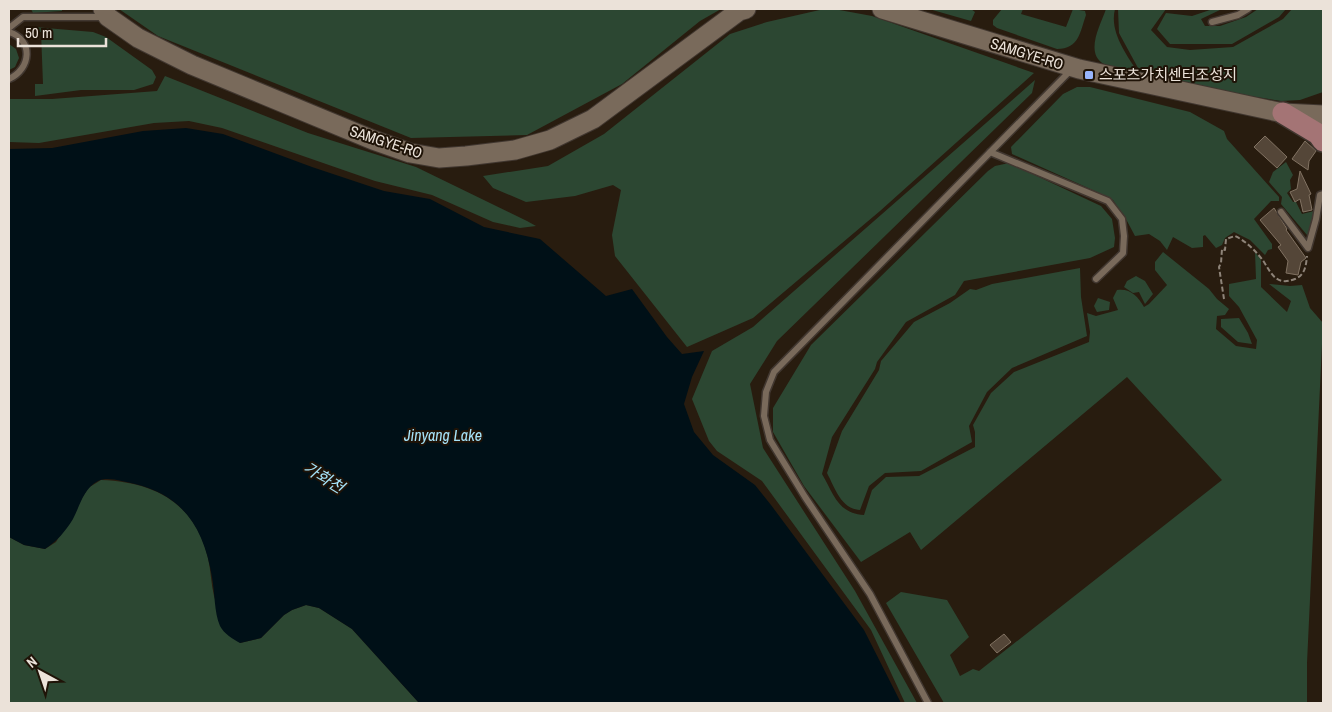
<svg xmlns="http://www.w3.org/2000/svg" width="1332" height="712" font-family="'Archivo Narrow','Noto Sans KR',sans-serif">
  <rect width="100%" height="100%" fill="#281c0f"/>
  <path fill="#2c4732" d="M31,9h31v2l-29,2z
    M119,9h602l-21,12 -78,63 -95,51 -116,3 -253,-102z
    M824,9h10l38,7 162,57 -154,138 -127,107 -66,29 -72,-91 -3,-21 9,-45 -8,-5 -38,11 -49,6 -33,-14 -10,-12 65,-10 56,-32 126,-100 37,-12z
    M929,9h42l4,3 -4,9z
    M1002,9h21l-2,5 45,13 7,-18 12,2 1,4c-6,17 -7,34 -29,34l-60,-21 -4,-3v-5z
    M1106,9h9c-6,23 12,46 24,65 -10,-3 -27,-5 -35,-10 -20,-11 -3,-40 2,-55z
    M1118,9h48l-15,21 16,17 23,3 43,-3 50,-28 9,-10h31v83l-23,8 -19,1 -137,-22 -25,-46z
    M1213,9h9l-21,10 4,7h15l26,-9 12,-8h28l-7,8 -47,27h-62l-13,-15 9,-16 26,3z
    M34,27l59,5 13,5 46,33 4,7 -3,7 -19,6h-53l-46,6v-12h8l-2,-52 -8,-1z
    M9,44l7,5 3,9 -4,9 -6,3z
    M165,76l143,57 108,34 111,54 9,5 -16,2 -27,-6 -61,-27 -57,-14 -153,-53 -33,-7 -35,2 -115,20 -30,-1v-43h43l105,-8z
    M1035,80l-3,13 -255,248 -27,43 13,64 92,143 62,112h-12l-34,-73 -109,-149 -45,-30 -8,-10 -17,-42 20,-48 41,-24z
    M1077,87h13l100,25 34,19 3,8 52,58v4h-8l-17,18 18,25v5l-4,1 -3,5 -15,-15 -16,-8 -9,6 -3,7 -6,3 -11,-13 -2,1v11l-11,1 -19,-11 -6,13 -7,-9 -11,-7 -14,2 -8,-15 -14,-21 -16,-8 -85,-38 -1,-7 52,-53z
    M1286,162l7,13 -3,5 1,9 -4,4 6,9h3l6,12 12,-3 -4,23 -3,1 -26,-31 1,-7 -13,-15 4,-10z
    M1009,163l92,43 11,13 3,19 -1,9 -24,11 -126,23 -9,14 -49,27 -29,40 -2,7 -43,68 -10,37c12,20 15,39 42,41l8,-25 14,-13 33,-1 56,-29v-15l-2,-7 18,-32 23,-21 75,-30 1,-10 -3,-19 9,3 22,-6 -5,-12 4,-8c13,-2 21,6 27,17l5,-3 18,-19 -12,-15v-8l8,-10 46,37 8,10 12,10 -4,6 -8,1 -1,13 20,17 20,3 1,-9 -18,-33 -10,-11v-12l27,-5 -1,-27 6,8v27l26,25 4,-11 -22,-17 21,2 12,-1 8,23 13,15 -16,340v40h-363l-58,-100 15,-11 46,8 22,37 -19,18 10,21 13,-7 6,2 243,-191 -95,-103 -206,173 -11,-18 -49,30 -57,-76 -31,-54v-24l38,-63 177,-174 7,-5z
    M1080,268l1,29 6,39 -75,32 -25,24 -18,34 3,16 -51,29 -36,2 -16,13 -9,24c-19,-1 -25,-22 -33,-37l15,-42 37,-61 2,-9 33,-39 36,-19 20,-14 6,1 16,-6z
    M1136,276l9,5 8,13 -8,10 -6,-12 -6,1 -9,-6 3,-6z
    M1098,298l12,4 -1,8 -12,2 -3,-6z
    M1239,318l9,15 4,11 -14,-2 -17,-15v-8z
    M101,480c54,2 94,23 107,78 3,13 3,26 6,38 3,12 20,35 26,47l21,-5 23,-23 8,-5 14,-5 13,3 33,21 67,74h-410v-166l15,8 21,4 11,-7 32,-54z"/>
  <path fill="#001017" d="M186,128l37,6 89,33 72,24 46,8 54,28 56,12 66,57 26,-7 35,48 15,17 22,-3 -12,26 -8,27 10,28 19,23 42,30 16,20 93,125 37,73h-482l-67,-74 -33,-21 -13,-3 -14,5 -8,5 -23,23 -21,5c-7,-4 -16,-9 -20,-17 -6,-14 -5,-33 -8,-49 -8,-48 -28,-81 -77,-93 -11,-2 -27,-8 -37,-3 -15,8 -18,25 -25,38 -8,13 -16,22 -28,30l-21,-4 -15,-8v-388l43,-1 91,-17z"/>
  <path fill="#544638" stroke="#817262" d="M1265,136l22,21 -10,11 -23,-21z
    M1305,141l11,10 -7,10 -1,9 -16,-11z
    M1300,171l11,23 -2,1 3,15 -9,2 -3,-13 -5,3 -5,-10 7,-3z
    M1274,208l13,21 -1,1 20,28 -5,4 -3,13 -12,-2 2,-12 -10,-14 3,-2 -21,-25z
    M1004,634l7,8 -14,11 -7,-8z"/>
  <g fill="none" stroke-linecap="round" stroke-linejoin="round">
    <defs>
      <path id="lane" d="M1212,22l26,-7 10,-6
        M9,28l14,-11h82
        M9,32c25,8 22,37 0,47
        M990,152l118,49 14,18 2,17 -1,17 -27,26
        M1281,212l27,36 8,-29 4,-24 3,-1
        M928,703l-58,-109 -65,-97 -35,-57 -6,-24 2,-24 8,-20 297,-302"/>
      <path id="secondary" d="M103,9l5,8 30,21 54,27 181,75 37,13 29,5 27,-2 49,-6 35,-10 43,-21 146,-108 7,-2
        M882,9l197,60 204,44 40,2"/>
      <path id="primary" d="M1283,113l35,21 5,7"/>
    </defs>
    <use href="#lane" stroke="#413730" stroke-width="9"/>
    <use href="#secondary" stroke="#413730" stroke-width="21"/>
    <use href="#primary" stroke="#413730" stroke-width="24"/>
    <path stroke="#8e8479" stroke-width="2" stroke-dasharray="5 2.5" stroke-linecap="butt" d="M1224,299l-5,-32 2,-4 1,-14 3,1 1,-11 9,-3c11,5 22,16 29,26 8,13 13,24 31,17 10,-4 11,-13 12,-23"/>
    <use href="#lane" stroke="#796a5b" stroke-width="6"/>
    <use href="#secondary" stroke="#796a5b" stroke-width="19"/>
    <use href="#primary" stroke="#a47475" stroke-width="21"/>
  </g>
  <rect fill="#98b5fd" stroke="#1f1307" stroke-width="2" x="1084" y="70" width="10" height="10" rx="2.5"/>
  <g text-anchor="middle" stroke-width="4" stroke-linejoin="round" paint-order="stroke">
    <g font-size="15" fill="#ebe2d9" stroke="#1f1307">
      <text transform="translate(1027 54) rotate(17)" y="5">SAMGYE-RO</text>
      <text transform="translate(386 142) rotate(18)" y="5">SAMGYE-RO</text>
    </g>
    <g font-size="15" fill="#ebe2d9" stroke="#1f1307" text-anchor="start">
      <text x="1099" y="80">스포츠가치센터조성지</text>
    </g>
    <g font-size="16" font-style="italic" fill="#a6e3f9" stroke="#1f1307">
      <text x="443" y="441">Jinyang Lake</text>
      <text transform="translate(324 477) rotate(32)" y="6">가화천</text>
    </g>
  </g>
  <rect width="1332" height="712" fill="none" stroke="#ebe2d9" stroke-width="20"/>
  <g transform="translate(40 672) rotate(320)" stroke="#1f1307" stroke-width="4" paint-order="stroke">
  <path d="M0-4L9 19L0 12L-9 19Z" fill="#ebe2d9"/>
  <text y="-8" font-size="14" font-weight="bold" text-anchor="middle" fill="#ebe2d9">N</text>
  </g>
  <path d="M18 38v8h88v-8" fill="none" stroke="#ebe2d9" stroke-width="2.5"/>
  <text x="25" y="38" font-size="15" fill="#ebe2d9" stroke="#1f1307" stroke-width="4" paint-order="stroke">50 m</text>
</svg>
